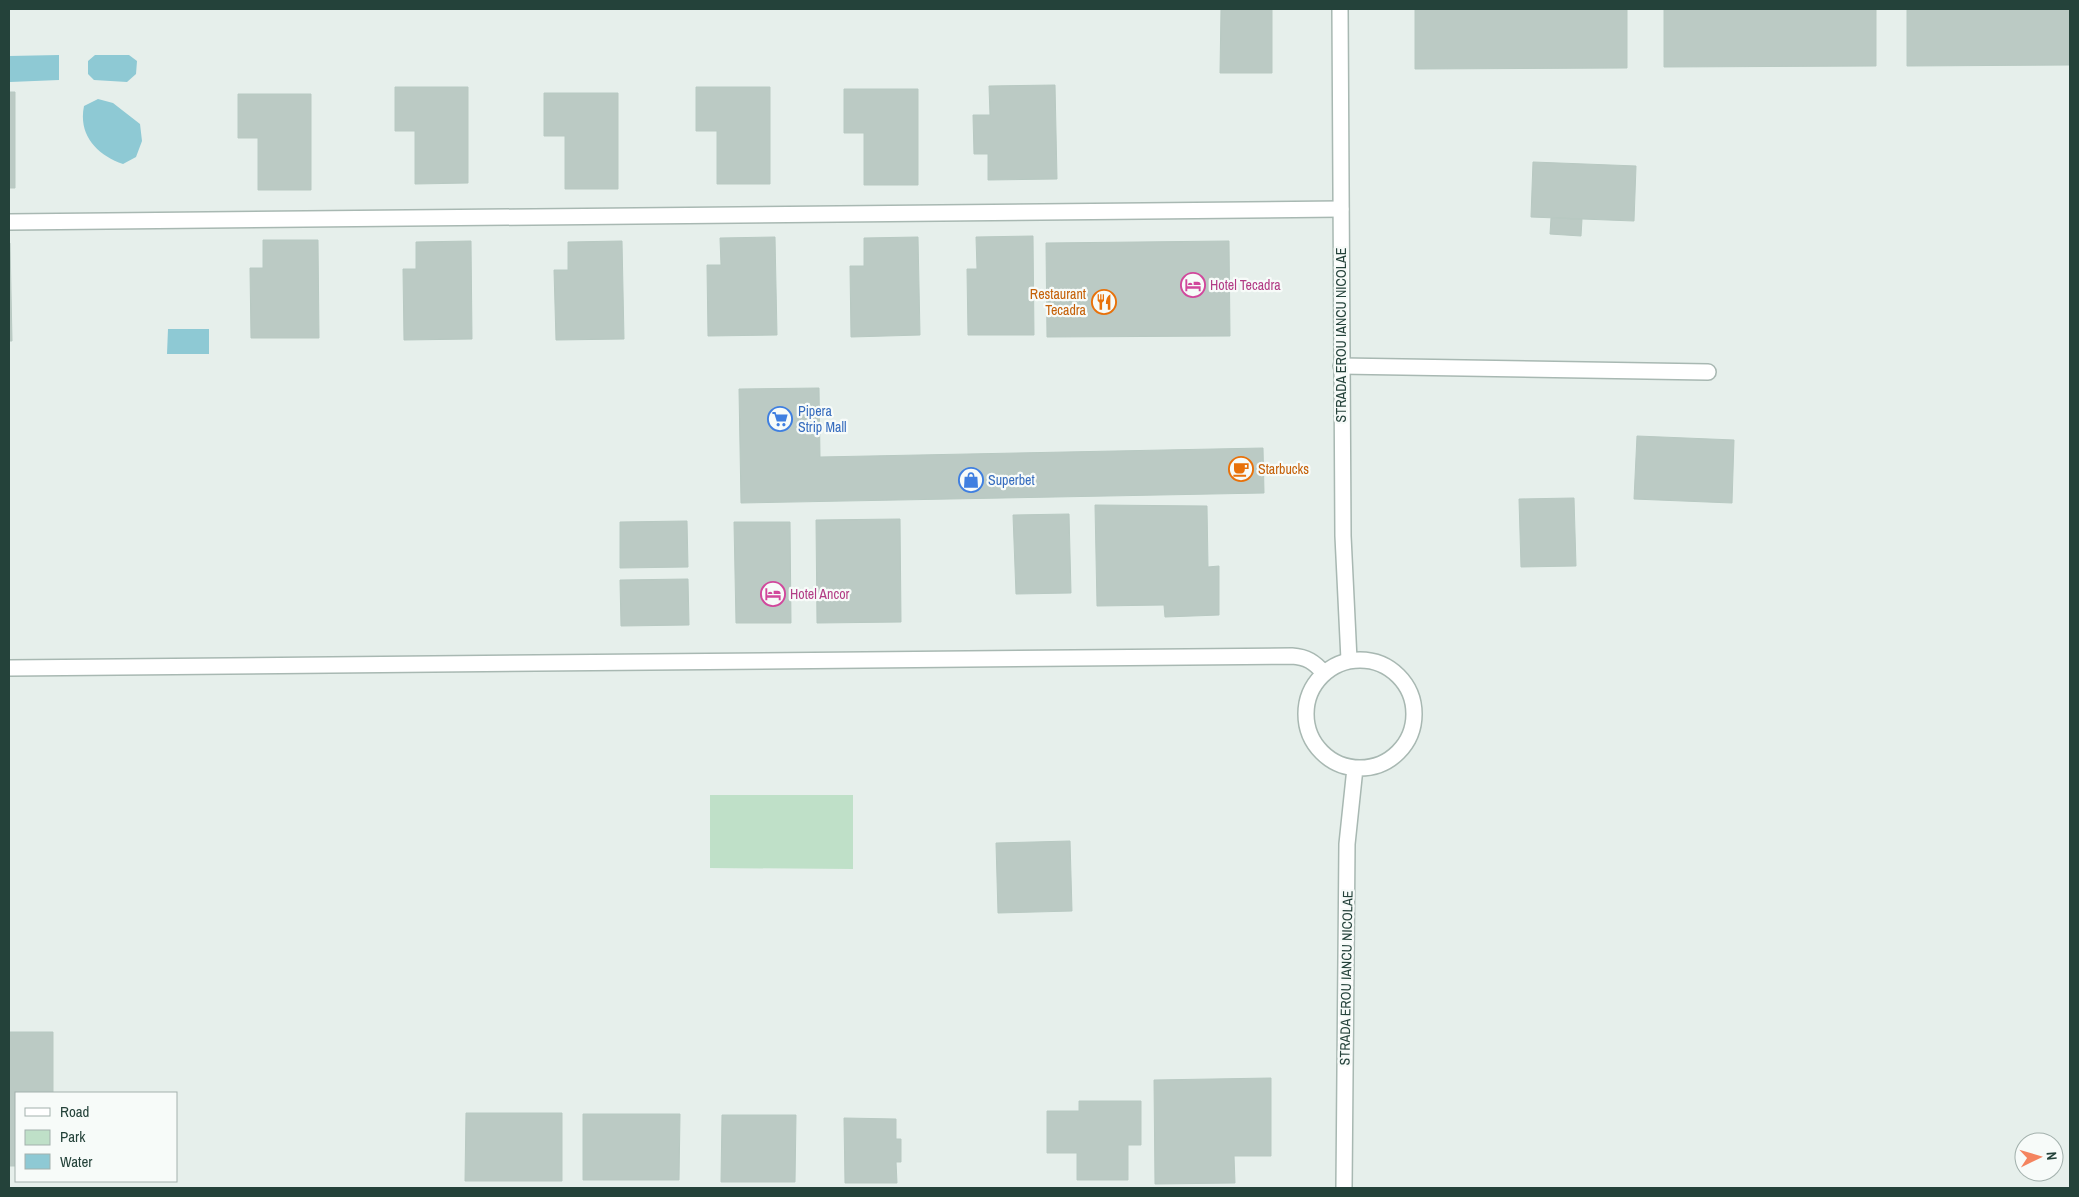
<svg xmlns="http://www.w3.org/2000/svg" width="2079" height="1197" font-family="'Archivo Narrow',sans-serif">
  <rect width="100%" height="100%" fill="#e6efeb"/>
  <path fill="#bfe0c8" d="M710,795h143v74l-143,-1z"/>
  <path fill="#8ec9d4" d="M59,55v25l-49,2 -1,-26z
    M95,55h34l8,6 -1,13 -9,8 -33,-2 -6,-6v-13z
    M98,99l15,4 27,21 2,17 -6,16 -13,7c-26,-9 -45,-29 -39,-58z
    M168,329h41v25h-42z"/>
  <path fill="#bbcac4" stroke="#b8c9c2" d="M1221,9h51v64h-52z
    M1415,9h212v59l-212,1z
    M1664,9h212v57l-212,1z
    M1907,9h163v56l-163,1z
    M1055,85l2,94 -69,1v-26h-14l-1,-39h17l-1,-29z
    M395,87h73v96l-53,1v-53h-20z
    M696,87h74v97h-53v-53h-21z
    M844,89h74v96h-54v-52h-20z
    M9,92h6v96h-6z
    M544,93h74v96h-53v-53h-21z
    M238,94h73v96h-53v-52h-20z
    M1533,162l103,4 -2,55 -103,-4z
    M1551,218l31,1 -1,17 -31,-2z
    M1033,236l1,99h-66l-1,-66h10l-1,-32z
    M775,237l2,98 -69,1 -1,-71h14l-1,-27z
    M918,237l2,98 -69,2 -1,-71h14v-28z
    M263,240h55l1,98h-68l-1,-70h13z
    M471,241l1,98 -68,1 -1,-71h13v-27z
    M622,241l2,98 -68,1 -2,-70h14v-28z
    M1229,241l1,95 -183,1 -1,-94z
    M9,243h1l2,98h-3z
    M819,388l1,69 443,-9 1,45 -523,10 -2,-114z
    M1637,436l97,4 -2,63 -98,-4z
    M1574,498l2,68 -55,1 -2,-68z
    M1095,505l112,1 1,61 11,-1v49l-54,2 -1,-12 -67,1z
    M1069,514l2,79 -55,1 -3,-79z
    M900,519l1,103 -84,1 -1,-103z
    M687,521l1,46 -68,1v-46z
    M734,522h56l1,101h-55z
    M688,579l1,46 -68,1 -1,-46z
    M1070,841l2,70 -74,2 -2,-70z
    M9,1032h44v61h-37v73h-7z
    M1271,1078v78h-37l1,27 -80,1 -1,-104z
    M1079,1101h62v44h-13v35h-51v-27h-30v-42h32z
    M466,1113h96v68h-97z
    M583,1114h97l-1,66h-96z
    M722,1115h74l-1,67h-74z
    M844,1118l52,1v20h5v23h-5l1,21h-52z"/>
  <g fill="none" stroke-linecap="round" stroke-linejoin="round">
    <defs>
      <path id="minor" d="M9,222l1332,-13
        M1341,366l367,6
        M9,668l1283,-12c15,1 22,6 32,17"/>
      <path id="tertiary" d="M1340,9l3,527 6,124
        M1306 714a54 54 0 1 1 108 0a54 54 0 1 1-108 0Z
        M1344,1188l3,-344 8,-76"/>
    </defs>
    <use href="#minor" stroke="#a8b8b2" stroke-width="18"/>
    <use href="#tertiary" stroke="#a8b8b2" stroke-width="18"/>
    <use href="#minor" stroke="#fff" stroke-width="15"/>
    <use href="#tertiary" stroke="#fff" stroke-width="15"/>
  </g>
  <defs>
    <symbol id="hotel-ring" viewBox="-11 -11 22 22"><circle r="9.5" fill="#f7fbf9" stroke="#d1479c" stroke-width="1.5"/><path d="M-6-4.5h1.5V1H6V5H4.5V3h-9V5H-6ZM-4 0a1.8 1.8 0 1 1 3.6 0ZM.5 0V-2.5h3Q6-2.5 6 0Z" fill="#d1479c"/></symbol>
    <symbol id="restaurant-ring" viewBox="-11 -11 22 22"><circle r="9.5" fill="#f7fbf9" stroke="#e8710a" stroke-width="1.5"/><path d="M-5-6h1v4h1v-4h1v4h1v-4h1v5L-1.5 .5V6h-2V.5L-5-1ZM5-6V6H3V1.5H1.5Q1.5-4 5-6Z" fill="#e8710a"/></symbol>
    <symbol id="supermarket-ring" viewBox="-11 -11 22 22"><circle r="9.5" fill="#f7fbf9" stroke="#3f7fe0" stroke-width="1.5"/><path d="M-6-5.5h2.5l.6 2H6L4.5 2H-2.5L-4.4-4H-6ZM-1.5 3.2a1.3 1.3 0 1 0 .1 0ZM3 3.2a1.3 1.3 0 1 0 .1 0Z" fill="#3f7fe0"/></symbol>
    <symbol id="cafe-ring" viewBox="-11 -11 22 22"><circle r="9.5" fill="#f7fbf9" stroke="#e8710a" stroke-width="1.5"/><path d="M-5.5-4.5H6V0H3Q3 3.5 0 3.5H-2.5Q-5.5 3.5-5.5 0ZM3-3.2v2h1.7v-2ZM-6 4.5H4V6H-6Z" fill="#e8710a"/></symbol>
    <symbol id="shop-ring" viewBox="-11 -11 22 22"><circle r="9.5" fill="#f7fbf9" stroke="#3f7fe0" stroke-width="1.5"/><path d="M-5-2.5h2.3a2.7 3.5 0 0 1 5.4 0H5L5.5 6h-11ZM-1.5-2.5h3a1.5 2.3 0 0 0-3 0Z" fill="#3f7fe0"/></symbol>
  </defs>
  <g fill-rule="evenodd">
    <use href="#hotel-ring" x="1179" y="271" width="28" height="28"/>
    <use href="#restaurant-ring" x="1090" y="288" width="28" height="28"/>
    <use href="#supermarket-ring" x="766" y="405" width="28" height="28"/>
    <use href="#cafe-ring" x="1227" y="455" width="28" height="28"/>
    <use href="#shop-ring" x="957" y="466" width="28" height="28"/>
    <use href="#hotel-ring" x="759" y="580" width="28" height="28"/>
  </g>
  <g text-anchor="middle" stroke-width="4.5" stroke-linejoin="round" paint-order="stroke">
    <g font-size="14" fill="#b23c85" stroke="#f7fbf9" text-anchor="start">
      <text x="1210" y="290">Hotel Tecadra</text>
      <text x="790" y="599">Hotel Ancor</text>
    </g>
    <g font-size="14" fill="#c56008" stroke="#f7fbf9" text-anchor="end">
      <text x="1086" y="299">Restaurant<tspan x="1086" dy="16">Tecadra</tspan></text>
      <text x="1258" y="474" text-anchor="start">Starbucks</text>
    </g>
    <g font-size="14" fill="#24423a" stroke="#f7fbf9">
      <text transform="translate(1341 335) rotate(-90)" y="5">STRADA EROU IANCU NICOLAE</text>
      <text transform="translate(1346 978) rotate(-89)" y="5">STRADA EROU IANCU NICOLAE</text>
    </g>
    <g font-size="14" fill="#366cbe" stroke="#f7fbf9" text-anchor="start">
      <text x="798" y="416">Pipera<tspan x="798" dy="16">Strip Mall</tspan></text>
      <text x="988" y="485">Superbet</text>
    </g>
  </g>
  <rect width="2079" height="1197" fill="none" stroke="#24423a" stroke-width="20"/>
  <rect x="15" y="1092" width="162" height="90" fill="#f7fbf9" stroke="#a3b1ad"/>
  <rect x="25" y="1108" width="25" height="8" fill="#ffffff" stroke="#a3b1ad"/>
  <text x="60" y="1117" font-size="15" fill="#24423a">Road</text>
  <rect x="25" y="1130" width="25" height="15" fill="#bfe0c8" stroke="#a3b1ad"/>
  <text x="60" y="1142" font-size="15" fill="#24423a">Park</text>
  <rect x="25" y="1154" width="25" height="15" fill="#8ec9d4" stroke="#a3b1ad"/>
  <text x="60" y="1167" font-size="15" fill="#24423a">Water</text>
  <g transform="translate(2039 1157) rotate(85)"><circle r="24" fill="#f7fbf9" stroke="#a3b1ad"/>
  <path d="M0-4L9 19L0 12L-9 19Z" fill="#f4845f"/>
  <text y="-8" font-size="14" font-weight="bold" text-anchor="middle" fill="#24423a">N</text>
  </g>
</svg>
